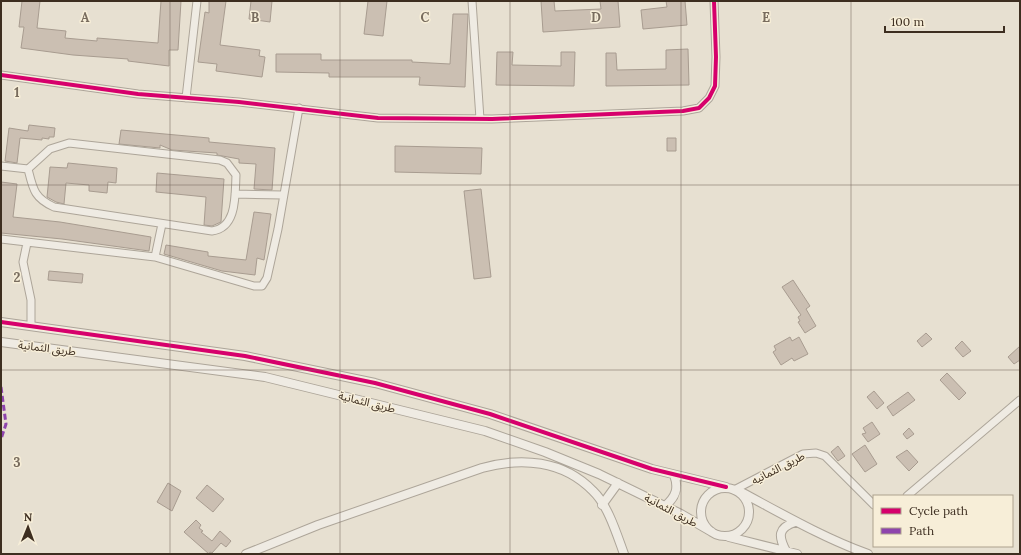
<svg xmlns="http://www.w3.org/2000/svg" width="1021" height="555" font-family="Lora,'Noto Sans Arabic',serif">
  <rect width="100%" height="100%" fill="#e7e0d1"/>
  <path fill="#cbbfb2" stroke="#a89c90" d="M22,1h18l-3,27 29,3 -1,7 32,3v-3l61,5 3,-42h20l-3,49h-9v16l-41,-5v-2l-55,-4 -52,-7 3,-21h-5z
    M209,1h17l-6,44 40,5 -1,6 6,1 -3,20 -46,-6 1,-7 -19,-2 7,-50 4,1z
    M251,1h21l-2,21 -21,-3z
    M368,1h19l-4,35 -19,-2z
    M541,1h13l1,10 46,-2 -1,-8h18l2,26 -77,5z
    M666,1h19l2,24 -44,4 -2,-19 26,-3z
    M453,14h15l-3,73 -46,-2 1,-8h-91v-4l-53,-1v-18h45v6h91v2l38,2z
    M688,49l1,36 -83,1v-33h10l1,17 49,-1v-19z
    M497,52h16l-1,13 49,1v-14h14l-1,34 -78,-1z
    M29,125l26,3 -1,9h-5v2l-7,-1v2l-22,-2 -3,25 -12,-2 4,-33 19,3z
    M121,130l88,8v4l66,6 -3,42 -18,-1 2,-25 -17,-1v-4l-22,-4v-2l-45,-3 -12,-5v3l-41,-4z
    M667,138h9v13h-9z
    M395,146l87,2 -1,26 -86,-2z
    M68,163l49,5 -1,15 -8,-1 -1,11 -18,-2v-6l-23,-2 -2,21 -8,-2 -9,-5 3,-30 17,1z
    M157,173l67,6 -3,43 -9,4 -8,-1 2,-28 -50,-5z
    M1,182l16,2 -4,33 47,5 91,15 -2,14 -87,-12 -61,-6z
    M481,189l10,88 -17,2 -10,-88z
    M254,212l17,2 -7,46 -7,-2 -2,17 -33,-4 -58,-17 2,-9 42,7v4l38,4z
    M49,271l34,3 -1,9 -34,-3z
    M793,280l17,26 -4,3 10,17 -11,7 -7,-11 2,-1 -2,-4 3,-2 -19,-28z
    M926,333l6,6 -10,8 -5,-6z
    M790,337l2,4 7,-4 9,17 -14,7 -2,-3 -11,7 -8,-13 3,-2 -2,-4z
    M962,341l9,10 -8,6 -8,-9z
    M1020,346v14l-6,4 -6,-7z
    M947,373l19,20 -7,7 -19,-20z
    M874,391l10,12 -7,6 -10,-12z
    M908,392l7,8 -22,16 -6,-9z
    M872,422l8,12 -12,8 -6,-8 4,-1 -3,-5z
    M909,428l5,6 -7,5 -4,-5z
    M865,445l12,19 -12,8 -13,-18z
    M838,446l7,10 -7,5 -7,-9z
    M907,450l11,12 -9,9 -13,-14z
    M168,483l13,8 -9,20 -15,-9z
    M207,485l17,14 -11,13 -17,-14z
    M196,520l5,5 -2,3 4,3 -2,1 11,9 8,-10 11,10 -5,6 -5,-4 -9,10 -2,-1 -1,2 -25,-22z"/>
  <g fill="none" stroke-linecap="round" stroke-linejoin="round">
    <defs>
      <path id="minor" d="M472,1l8,118
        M1,75l137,19 101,8 139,16 114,1 191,-8 16,-3 10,-10 6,-12 1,-29 -2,-56
        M186,98l11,-97
        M69,143l151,17 7,3 9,12c-1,21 1,53 -24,56l-158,-24c-20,-9 -21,-18 -26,-38l22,-20z
        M1,166l27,3
        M235,194l48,1
        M1,239l154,18 99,29h8l5,-8 11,-49 21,-121
        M27,243l-4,19 8,38v26
        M155,257l7,-33
        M734,490l69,-36 13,-1 9,3 49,49
        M907,496l113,-96"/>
      <path id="tertiary" d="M1,322l244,34 130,27 115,31 162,55 74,18
        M1,342l264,35 220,54 60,21 54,22 82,40 31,18
        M701 512a24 24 0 1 1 48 0a24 24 0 1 1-48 0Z
        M743,493c41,22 81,45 125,61
        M602,505l16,-22
        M665,506c11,-9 14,-18 9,-31
        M729,537l68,17
        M786,551c-8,-15 -8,-23 9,-29
        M246,554l72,-29 164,-57c39,-11 81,-8 111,23 15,14 24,44 31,63"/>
    </defs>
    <use href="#minor" stroke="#ada599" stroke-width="9"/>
    <use href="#tertiary" stroke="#ada599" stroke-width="10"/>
    <use href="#minor" stroke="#efebe3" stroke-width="7"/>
    <use href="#tertiary" stroke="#efebe3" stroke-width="8"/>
    <path stroke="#8e44ad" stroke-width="3" stroke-dasharray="6 3" stroke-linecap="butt" d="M1,387l5,37 -5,15"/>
    <defs>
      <path id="cycleway" d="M1,75l137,19 101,8 139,16 114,1 191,-8 16,-3 10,-10 6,-12 1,-29 -2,-56
        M1,322l244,34 130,27 115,31 162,55 74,18"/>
    </defs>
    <use href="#cycleway" stroke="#f7eed8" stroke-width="6"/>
    <use href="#cycleway" stroke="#d6006c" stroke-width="4"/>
  </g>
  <path fill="none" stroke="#786c5e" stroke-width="1" stroke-opacity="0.55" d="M170,1v553M340,1v553M510,1v553M681,1v553M851,1v553M1,185h1019M1,370h1019"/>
  <g text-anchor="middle" stroke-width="3" stroke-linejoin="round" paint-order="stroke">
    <g font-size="11" fill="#3d2e20" stroke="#f7eed8">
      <text transform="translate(47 348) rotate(7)" y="4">طريق الثمانية</text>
      <text transform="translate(367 402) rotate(14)" y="4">طريق الثمانية</text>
      <text transform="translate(778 468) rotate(-27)" y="4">طريق الثمانيه</text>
      <text transform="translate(671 510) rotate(28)" y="4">طريق الثمانية</text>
    </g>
  </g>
  <g font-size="13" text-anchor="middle" font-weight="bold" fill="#786c5e" stroke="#f7eed8" stroke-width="3" stroke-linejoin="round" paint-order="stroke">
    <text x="85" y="22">A</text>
    <text x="255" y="22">B</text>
    <text x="425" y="22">C</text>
    <text x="596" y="22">D</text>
    <text x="766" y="22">E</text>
    <text x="17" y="97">1</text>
    <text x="17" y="282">2</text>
    <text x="17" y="467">3</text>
  </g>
  <rect width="1021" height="555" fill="none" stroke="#3d2e20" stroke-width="4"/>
  <rect x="873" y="495" width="140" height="52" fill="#f7eed8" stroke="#ada18e"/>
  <rect x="881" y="508" width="20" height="6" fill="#d6006c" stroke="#ada18e"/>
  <text x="909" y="515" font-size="12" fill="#3d2e20">Cycle path</text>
  <rect x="881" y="528" width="20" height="6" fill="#8e44ad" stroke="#ada18e"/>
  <text x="909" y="535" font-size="12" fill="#3d2e20">Path</text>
  <g transform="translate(28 527) rotate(1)" stroke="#f7eed8" stroke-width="3" paint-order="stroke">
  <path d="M0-3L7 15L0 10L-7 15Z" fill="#3d2e20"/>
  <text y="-6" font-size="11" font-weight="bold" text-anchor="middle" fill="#3d2e20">N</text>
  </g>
  <path d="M885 26v6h119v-6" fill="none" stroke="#3d2e20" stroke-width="2"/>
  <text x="891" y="26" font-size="12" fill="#3d2e20" stroke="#f7eed8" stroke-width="3" paint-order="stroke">100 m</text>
</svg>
